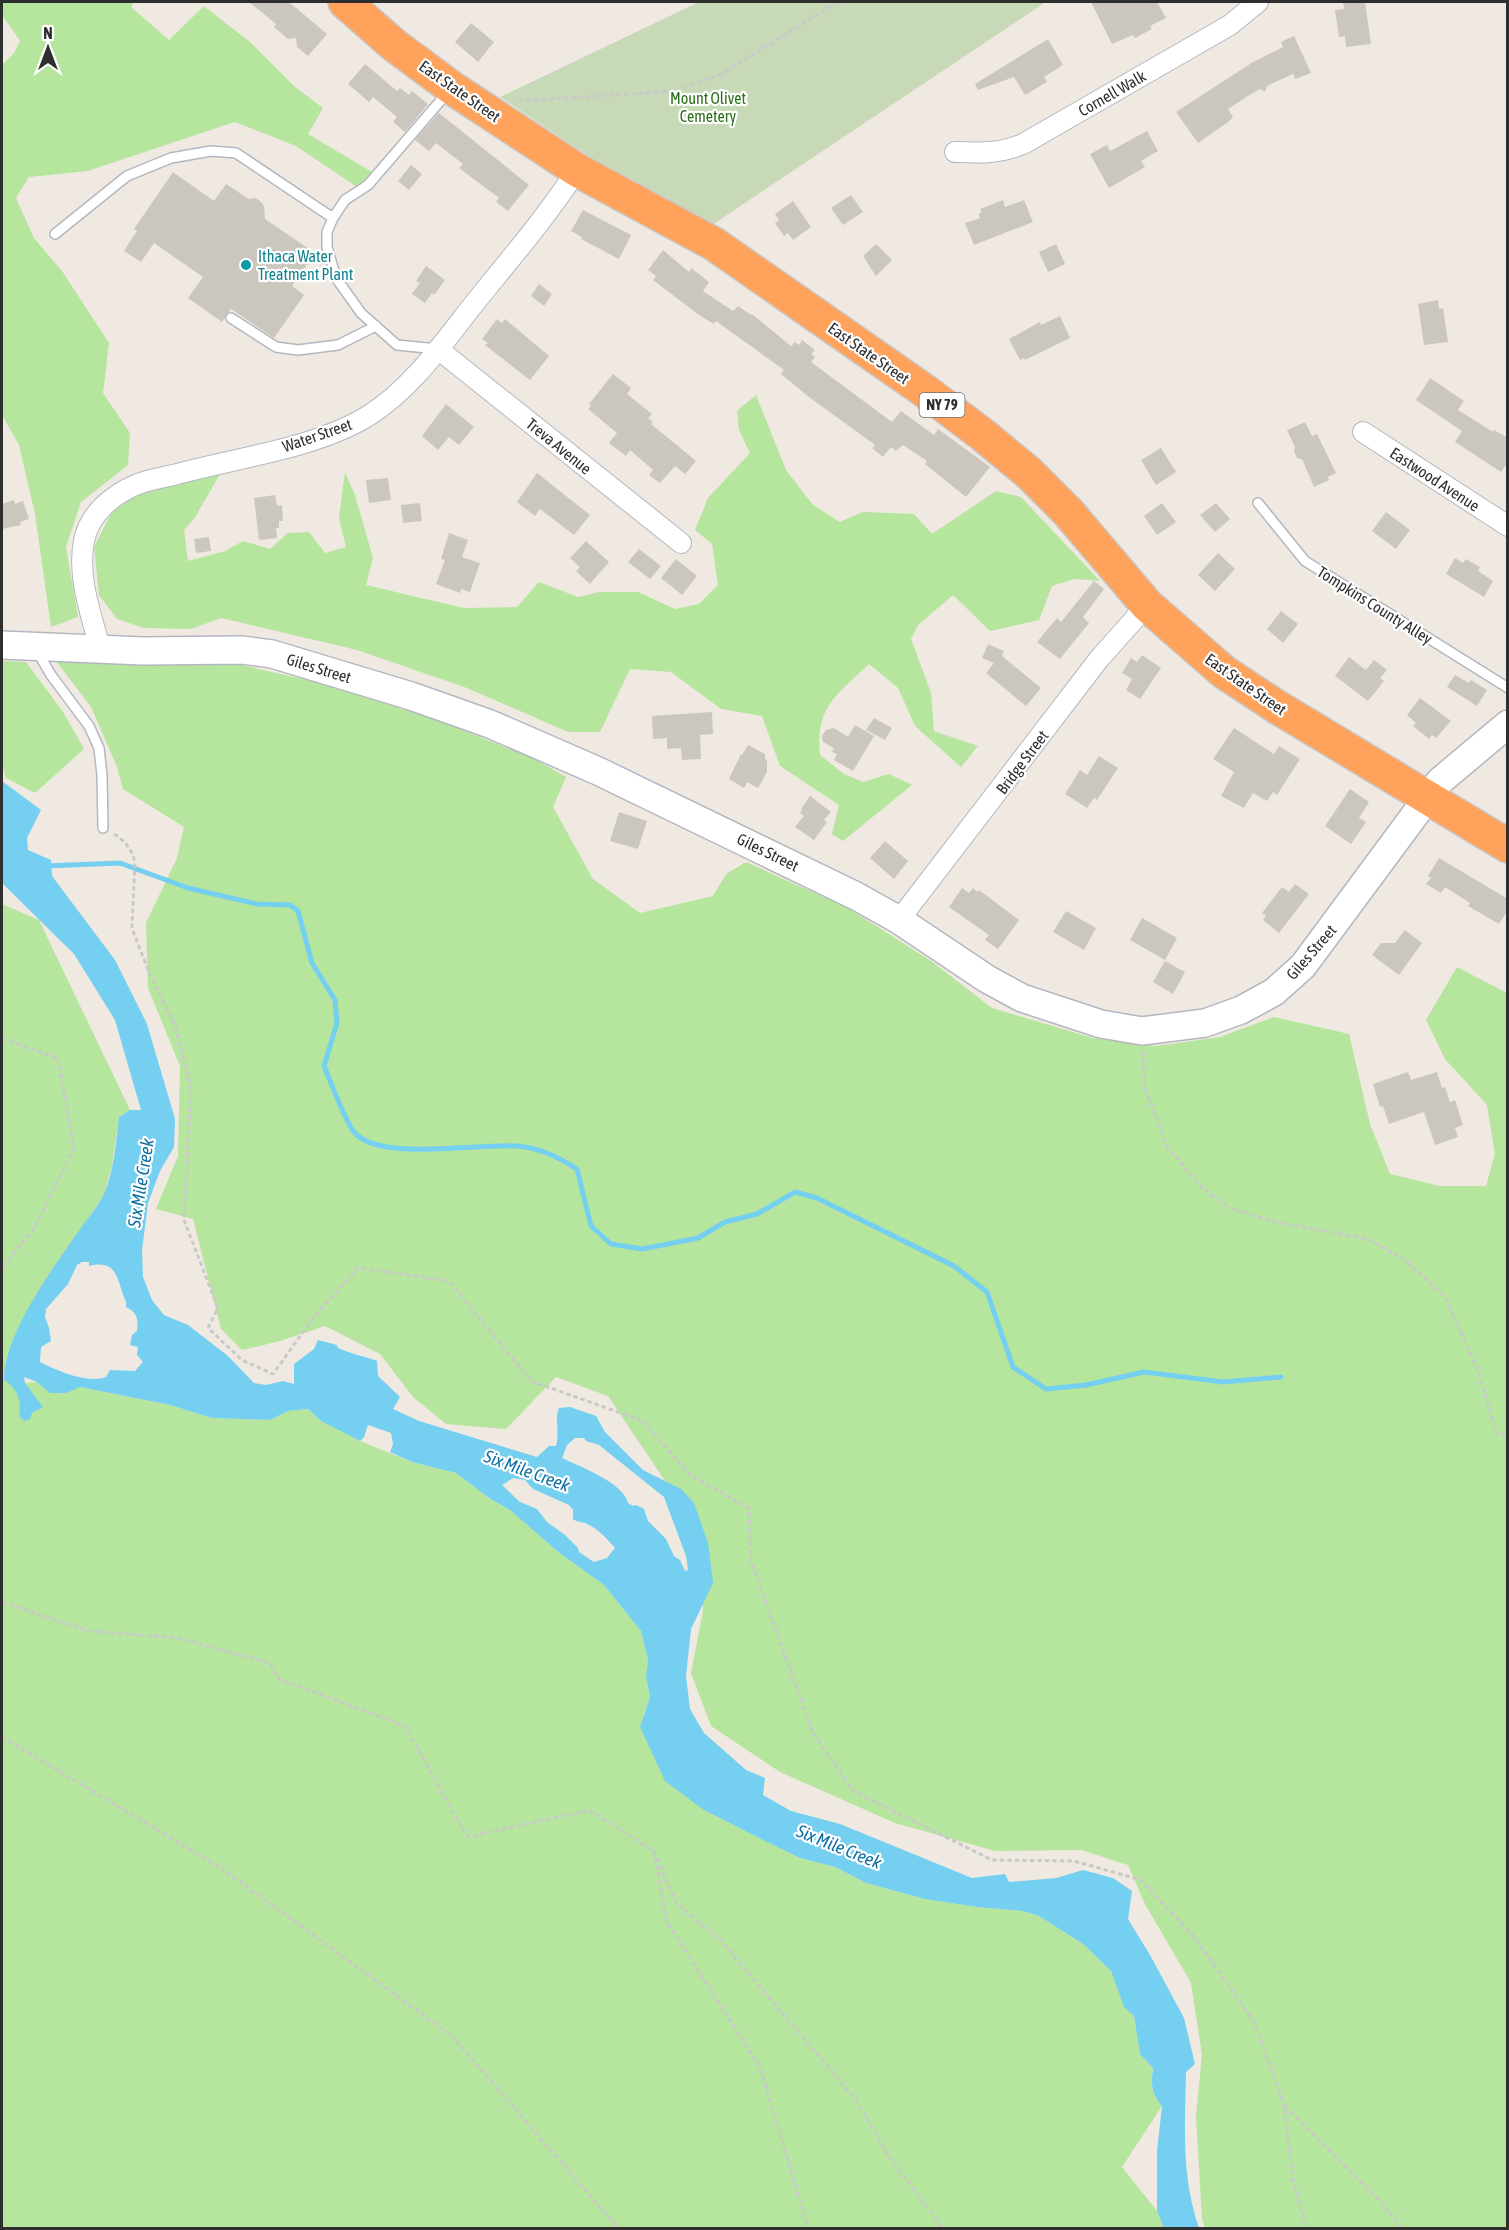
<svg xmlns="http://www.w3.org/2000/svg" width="1509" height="2230" font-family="'Asap Condensed',sans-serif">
  <rect width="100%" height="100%" fill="#efe9e1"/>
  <path fill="#b6e59e" d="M2,2h132l-3,5 38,33 35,-34 47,37 43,43 29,22 -15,26 64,38 -15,15 -61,-41 -61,-24 -147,49 -59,6 -13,21 18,40 28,33 47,72 -6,50 27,40 -2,32 -47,37 -15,45 12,70 -27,10 -16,-113 -16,-69 -17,-30v-350l12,-12 6,-12 -18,-26z
    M756,395l30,75 27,35 27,17 23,-10 51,2 18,20 64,-43 25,6 79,84 -26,-2 -22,7 -13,34 -49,11 -37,-36 -35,30 -7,14 20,54 3,38 44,15 -17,21 -46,-41 -17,-38 -29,-24c-31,30 -54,42 -49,91l24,19 19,8 26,-8 23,11 -69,56 -11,-7 7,-29 -59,-39 -18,-50 -41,-7 -50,-37 -41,-3 -30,63h-32l-101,-44 -110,-38 -136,-32 -30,11 -47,-1 -27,-9 -18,-24 -5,-48 19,-37 37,-23 73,-18 -29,50 -10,11 4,31 37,-10 18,-10 27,8 18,-16 21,-1 16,21 21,-6 -7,-29 6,-46 10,23 18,63 -7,27 98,23 53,-1 22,-25 39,15 21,-5h39l37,17 24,-5 19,-19 -6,-41 -17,-14 13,-32 42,-45 -11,-23 -2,-19z
    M2,661l24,1 37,50 21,37 -49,44 -29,-15 -4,-13z
    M56,661l172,1 84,19 122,38 99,39 33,19 -13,30 40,72 47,34 73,-17 13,-22 20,-12 102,46 83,53 61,47 101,30 63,8 64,-9 54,-20 75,17 21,90 20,50 50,12h46l9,-32 -8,-49 -42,-46 -19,-39 31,-53 50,26v1235h-302l-3,-9 -6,-103 6,-61 -11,-72 -46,-79 -17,-39 -47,-15 -86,1 -100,-28 -115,-51 -69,-46 -20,-53 12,-62 -7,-84 -88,-131 -52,-19 -50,52 -60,-5 -33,-27 -33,-43 -55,-28 -45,15 -38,9 -21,-21 -28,-110 -37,-10 22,-53 2,-90 -32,-78 -2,-65 31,-65 7,-31 -61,-38 -6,-22 -26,-60z
    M2,904l37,16 91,190 -11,7 -7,48 -8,30 -33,48 -53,86 -5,57 9,18 -3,12 5,5 1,-38 12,-1c17,14 22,13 43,5l90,18 42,13 58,2 18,-9 20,-2 13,12 39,20 52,21 44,11 33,25 21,12 47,41 47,34 37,46 7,29 -2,16 4,21 -6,17 60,96 96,48 35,9 31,16 59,16 52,8 46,4 16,5 44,28 28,27 13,35 10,10 6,38 13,14c-2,17 -2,25 9,38l-40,61 35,44 7,17h-1162z"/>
  <path fill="#c8d9b8" d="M699,2h347l-334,223 -107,-58 -105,-70z"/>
  <path fill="#75cff0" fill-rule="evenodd" d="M2,781l39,29 -14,28 1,12 23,10 1,16 63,84 32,64 28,95 -1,28 -14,24 -12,32 -6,47 1,27 9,23 12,15 24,10 40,31 26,27 12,2 17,-4 11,3v-20l20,-15 4,-9 19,5 1,3c13,6 26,8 39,13l1,15 22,21 -7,12 26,12 118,36 12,-11h7c4,-16 -2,-27 3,-38l11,-1 26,9 9,16 38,38 38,19 13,14 14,40 5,40 -22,46 -5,47 4,33 14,24 42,37 19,8 -2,17 28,16 49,13 132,54 33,-4 4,8 47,-4 27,-8 30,8 19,13 -4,28 22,36 34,63 11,46 -9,8c-1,55 -5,104 13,156h-35l-7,-17v-60l5,-45c-11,-13 -11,-21 -9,-38l-13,-14 -6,-38 -10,-9 -13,-36 -28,-27 -44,-28 -16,-5 -46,-4 -52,-8 -59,-16 -31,-16 -35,-9 -33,-16 -63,-32 -39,-29 -25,-54 10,-30 -4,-21 2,-16 -7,-29 -37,-46 -47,-34 -47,-41 -21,-12 -33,-25 -44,-11 -22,-10 3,-8 -2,-11 -23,-8 -4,12 -4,4 -39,-20 -13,-12 -20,2 -18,9 -58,-2 -42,-13 -90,-18 -14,6h-16l-13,-11 -13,-5 1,6 18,24 -11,6 -2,6 -6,2 -5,-5c3,-16 -2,-28 -15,-36 0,-47 50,-113 76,-151 8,-11 18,-23 24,-35 10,-23 12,-52 15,-77l11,-7h11l-26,-90 -41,-66 -72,-71zM82,1262h7v4c28,-7 28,13 35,31 3,9 2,0 2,10 12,6 12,12 11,24l-5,4 -2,10 8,2 -1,8 6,7 -8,9 -25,-1 -4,7c-19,7 -48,-6 -66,-15l1,-15 10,-6 -2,-13 -4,-11 1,-8 22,-25 9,-19zM575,1438h9l2,3 13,4 65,52 22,59 2,14 -3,1 -5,-11 -6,-4 -8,-17 -18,-18 -4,-12 -8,-4 -3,1 -5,-3c-4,-20 -49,-37 -66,-45l5,-13zM513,1478l12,2 8,9 36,16 4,5v9c5,4 9,2 14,5 12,5 19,14 28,24l-8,10 -13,4 -15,-10 -1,-4 -13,-13 -18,-13 -10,-13 -17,-7 -18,-17z"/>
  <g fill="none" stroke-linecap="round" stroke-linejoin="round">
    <path stroke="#75cff0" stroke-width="5" d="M45,866l75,-3 68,25 69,16 33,1 8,6 14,52 23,37 2,23 -13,43c6,14 22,58 31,67 26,29 123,10 162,13 23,2 41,11 60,23l14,57 20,18 31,5 56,-11 27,-16 32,-8 38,-22 22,6 137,68 33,26 26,75 33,22 40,-4 58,-13 79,10 58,-5"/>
  </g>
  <path fill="#cbc7bf" d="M249,2h40l38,32 -19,22 -11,-9 -1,-9 -8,1 -14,-12 2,-3z
    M1091,2h66l9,16 -16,8 2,3 -17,9 -2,-3 -21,9z
    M1343,2h22l6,42 -25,3 -1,-11 -6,1 -4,-27 9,-1z
    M471,23l23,19 -16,20 -23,-20z
    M1294,36l17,37 -13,5 -3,1 -2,-5 -26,12 -2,6 -5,-3 -9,5 -23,15 5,8 -5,5 -30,21 -22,-31 77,-50 30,-15 -2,-5z
    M1048,39l15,26 -19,12 3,5 -22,13 -11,-18 -36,13 -3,-6z
    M365,64l32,27 3,-3 9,7 3,-4 16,13 -23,28 -12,-10 4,-5 -24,-20 -4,5 -21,-18z
    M439,113l90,72 -21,26 -12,-9 3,-4 -40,-30 4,-4 -27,-21 -7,8 -14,-11z
    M1147,131l11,20 -17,10 4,6 -36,21 -19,-34 17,-9 3,6z
    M411,165l11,9 -13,16 -11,-9z
    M173,172l41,29 12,-17 23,15 6,-1 5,3 4,5 1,13 50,34 -23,33 12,9 -30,43 -43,-29 -9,13 -34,-24 15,-21 -49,-34 -13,19 -17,-11 13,-20 -3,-2z
    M851,195l12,17 -20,13 -12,-17z
    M1003,200l2,7 19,-7 9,22 -59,23 -9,-22 15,-5 -1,-4 3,-2 -2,-3z
    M793,201l18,26 -18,13 -5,-7 -4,3 -9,-13 4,-3 -4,-6z
    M583,210l48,25 -12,24 -38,-20 1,-2 -11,-6z
    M876,244l16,16 -16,16 -13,-20z
    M1056,244l9,20 -17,8 -9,-20z
    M663,250l26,22 2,-4 18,14 -6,9 30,20 5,-5 13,9 1,-1 39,32 4,-4 4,3 3,-5 13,10 -4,4 4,3 -4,5 81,60 9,-11 33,24 4,-6 52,38 -24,30 -41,-33 2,-3 -24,-16 -7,6 -5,-4 -8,10 -11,-9 3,-3 -66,-48 -28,-23 3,-4 -68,-49 -2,3 -15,-9 -46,-35 3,-4 -8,-6z
    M426,266l19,14 -11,15 -2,-2 -7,10 -13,-9 8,-11 -4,-2z
    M539,284l13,10 -8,12 -13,-10z
    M1438,300l1,9 4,-1 5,34 -24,3 -6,-41z
    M1060,316l10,22 -45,22 -1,-2 -4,2 -11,-21 31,-17 1,3z
    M497,319l5,4 3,-4 44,37 -19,24 -45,-35 3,-2 -6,-4z
    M613,374l18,14 -4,6 25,20 -4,4 5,4 -2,2 45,37 -11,13 -10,-8 -15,17 -11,-8 4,-5 -23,-20 -4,6 -17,-13 8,-10 -29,-24 3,-3 -2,-2z
    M1430,378l34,23 -6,9 35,22 1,-2 14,8v24l-7,10 -46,-30 7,-11 -46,-31z
    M446,404l28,23 -15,18 -10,-8 -11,13 -16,-14z
    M1305,422l7,14 5,-2 19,39 -8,4 1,3 -15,7 -12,-28 -5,-1 -3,-7 1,-4 -8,-17z
    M1161,448l15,24 -20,13 -15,-25z
    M537,473l53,42 -16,20 -34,-26 -5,7 -18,-14z
    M388,478l3,22 -22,3 -3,-23z
    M275,495l2,11 5,-1 1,16h-4v7h-3l1,10 -18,2 -5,-42z
    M14,500l1,4 8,-3 6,18 -9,3 1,3 -19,4v-25z
    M420,503l2,18 -19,2 -2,-18z
    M1162,503l14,19 -19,13 -13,-19z
    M1216,503l14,16 -15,13 -15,-17z
    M1386,512l24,18 -14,19 -24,-18z
    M449,533l19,7 -6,17 18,6 -10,29 -9,-3 -1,4 -24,-9 9,-24 -4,-1z
    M209,537l2,14 -15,2 -2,-14z
    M586,541l23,21 -19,22 -14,-13 4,-4 -10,-9z
    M639,549l22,17 -11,13 -22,-17z
    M1218,553l17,16 -20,22 -17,-16z
    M1455,558l8,5 3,-4 14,8 -2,4 15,10 -9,16 -38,-23z
    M676,559l21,17 -15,19 -21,-17z
    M1094,581l10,8 -21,28 6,6 -29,36 -23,-17 20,-24 4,4z
    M1281,611l17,13 -15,19 -16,-14z
    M988,644l16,7 -2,5 39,32 -15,18 -40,-33 8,-10 -12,-5z
    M1142,655l19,13 -21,31 -14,-9 6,-11 -10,-6 9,-15 6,4z
    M1349,657l17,13 8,-10 13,10 -7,8 4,3 -16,20 -33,-25z
    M1455,675l14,8 2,-3 16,10 -10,16 -30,-19z
    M1420,698l31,23 -15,17 -4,-3 -3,4 -16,-13 3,-3 -9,-8z
    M712,712l1,22 -13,1 1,24 -19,1 -1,-12 -14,1v-11l-14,1 -1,-23z
    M874,718l18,10 -7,12 -19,-10z
    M855,725l19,11 -21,35 -19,-11 3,-6 -5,-2 2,-4 -11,-6 -1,-6 4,-6 8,-2 14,9z
    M1234,728l40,26 5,-8 21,13 -23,36 -4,-3 -6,9 -14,-8 -9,15 -23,-12 13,-24 -21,-13z
    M748,745l17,9v5l2,1v12l-9,16 -11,-6 -3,6 -15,-9 12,-25 1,1z
    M1099,756l19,12 -21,32 -3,-2 -7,10 -22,-14 15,-24 7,5z
    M1350,789l19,13 -10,16 7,4 -15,22 -26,-18z
    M810,796l21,16 -7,8 3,2 -13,18 -19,-13 9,-11 -4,-3 2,-3 -1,-1z
    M619,812l28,9 -9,28 -28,-8z
    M885,841l23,20 -14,18 -24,-21z
    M1439,858l69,41v11l-9,14 -31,-18 2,-3 -25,-16 -4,6 -15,-9 5,-6 -3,-2z
    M1295,884l14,10 -30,39 -16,-13 3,-4 -4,-3 20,-26 7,5z
    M962,888l7,5 4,-5 4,4 2,-2 40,30 -21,29 -13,-9 4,-5 -40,-28z
    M1066,911l30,17 -12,22 -31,-18z
    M1142,918l35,20 -12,22 -35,-20z
    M1405,930l17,13 -23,32 -27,-20 9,-12h14z
    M1165,961l20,11 -12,22 -20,-12z
    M1408,1072l3,8 26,-8 5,16 3,-1 5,15 5,-2 8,25 -8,3 3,9 -23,8 -11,-33 -35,12 -6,-18 -3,1 -7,-23z"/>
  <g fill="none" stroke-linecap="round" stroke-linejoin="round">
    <defs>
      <path id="lane" d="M55,234l72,-58 44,-18 40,-7 25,2 97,65
        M231,318l45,29 22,3 40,-5 38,-19
        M438,349l-41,-4 -36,-32 -25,-35 -9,-31v-15l6,-14 12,-18 23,-15 80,-93
        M1258,503l47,58 203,127
        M37,651l14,24 38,51 10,22 3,27 1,53"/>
      <path id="street" d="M955,152c26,1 43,2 68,-8l207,-119 28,-23
        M438,349l243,194
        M1363,432l145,94
        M100,648c-9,-34 -23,-71 -16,-107 5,-27 29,-47 54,-57 11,-4 23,-6 35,-9 61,-17 141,-26 195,-59 45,-28 77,-76 109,-116 34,-42 70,-84 100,-130
        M899,920l200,-261 48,-54"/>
      <path id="secondary" d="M2,645l141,6 99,-1 30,4 139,42 79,28 108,47 258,125 43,24 88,59 35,19 79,26 41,7 63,-8 36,-13 33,-18 29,-26 137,-185 68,-57"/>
      <path id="highway" d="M345,2l49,43 58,43 125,82 137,74 211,147 58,44 46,38 39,39 79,93 77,67 53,35 231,139"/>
    </defs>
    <use href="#lane" stroke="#b4b7c1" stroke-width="12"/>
    <use href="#street" stroke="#b4b7c1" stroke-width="22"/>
    <use href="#secondary" stroke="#b4b7c1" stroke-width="30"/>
    <use href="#highway" stroke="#c9c9c9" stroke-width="36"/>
    <path stroke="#c9c9c9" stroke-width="3" stroke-dasharray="4.5 3" stroke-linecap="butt" d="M519,101l158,-10 44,-17 117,-72
      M114,834c11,7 18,15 21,29l-3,65 16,42 27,55 16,63 -7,132 34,88 -10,20 34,32 31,14 43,-60 42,-46 91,13 82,100 112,40 47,54 59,33 2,53 62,172 40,58 139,69 82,1 67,19 56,60 57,82 30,82 9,76 13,48
      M2,1039l56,19 16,90 -41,82 -31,37
      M1143,1051l2,37 22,58 35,42 30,21 48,14 88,16 37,21 39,35 32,71 21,67 11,2
      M2,1602l87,29 89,7 92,25 9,16 126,47 62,111 122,-27 65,41 13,71 93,145 48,161
      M2,1737l219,131 231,168 166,192
      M657,1858l20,46 45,38 135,159 32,56 54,71
      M1285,2106l96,96 21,26"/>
    <use href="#lane" stroke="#fff" stroke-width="9"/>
    <use href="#street" stroke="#fff" stroke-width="20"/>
    <use href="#secondary" stroke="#fff" stroke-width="27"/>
    <use href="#highway" stroke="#ffa35c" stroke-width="33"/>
  </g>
  <circle fill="#0f9aa8" stroke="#fff" stroke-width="2" cx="246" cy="265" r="6"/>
  <g text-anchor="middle" stroke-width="4.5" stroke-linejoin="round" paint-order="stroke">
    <rect fill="#fff" stroke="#6d6d6d" stroke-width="1.5" x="919.5" y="393" width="45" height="24" rx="4.5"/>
    <g font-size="15" font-weight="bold" fill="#2e2e2e">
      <text x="942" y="410">NY 79</text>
    </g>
    <g font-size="16" fill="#2e2e2e" stroke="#fff">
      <text transform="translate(460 91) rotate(35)" y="6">East State Street</text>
      <text transform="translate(1112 93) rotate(-30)" y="6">Cornell Walk</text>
      <text transform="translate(869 353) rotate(35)" y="6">East State Street</text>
      <text transform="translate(317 435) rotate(-19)" y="6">Water Street</text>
      <text transform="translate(559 446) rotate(39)" y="6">Treva Avenue</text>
      <text transform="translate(1435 479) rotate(33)" y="6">Eastwood Avenue</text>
      <text transform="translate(1375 605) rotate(32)" y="6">Tompkins County Alley</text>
      <text transform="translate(319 668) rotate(17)" y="6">Giles Street</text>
      <text transform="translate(1246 684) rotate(35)" y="6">East State Street</text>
      <text transform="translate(1022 762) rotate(-53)" y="6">Bridge Street</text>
      <text transform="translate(768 852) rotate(26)" y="6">Giles Street</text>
      <text transform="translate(1311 952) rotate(-49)" y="6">Giles Street</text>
    </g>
    <g font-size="16" fill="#2c6e1b" stroke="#fff">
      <text x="708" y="104">Mount Olivet<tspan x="708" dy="18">Cemetery</tspan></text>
    </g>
    <g font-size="16" fill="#0d838f" stroke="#fff" text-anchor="start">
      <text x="258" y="262">Ithaca Water<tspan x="258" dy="18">Treatment Plant</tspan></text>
    </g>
    <g font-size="18" font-style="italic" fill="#0d6fa3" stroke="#fff">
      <text transform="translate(141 1183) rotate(-81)" y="6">Six Mile Creek</text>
      <text transform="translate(527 1471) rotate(20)" y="6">Six Mile Creek</text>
      <text transform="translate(839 1847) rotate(22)" y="6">Six Mile Creek</text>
    </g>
  </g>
  <rect width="1509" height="2230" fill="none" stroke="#2e2e2e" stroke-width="6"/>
  <g transform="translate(48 48)" stroke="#ffffff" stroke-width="4.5" paint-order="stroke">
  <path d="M0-4.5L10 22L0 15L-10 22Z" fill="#2e2e2e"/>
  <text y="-9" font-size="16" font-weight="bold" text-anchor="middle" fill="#2e2e2e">N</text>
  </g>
</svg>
